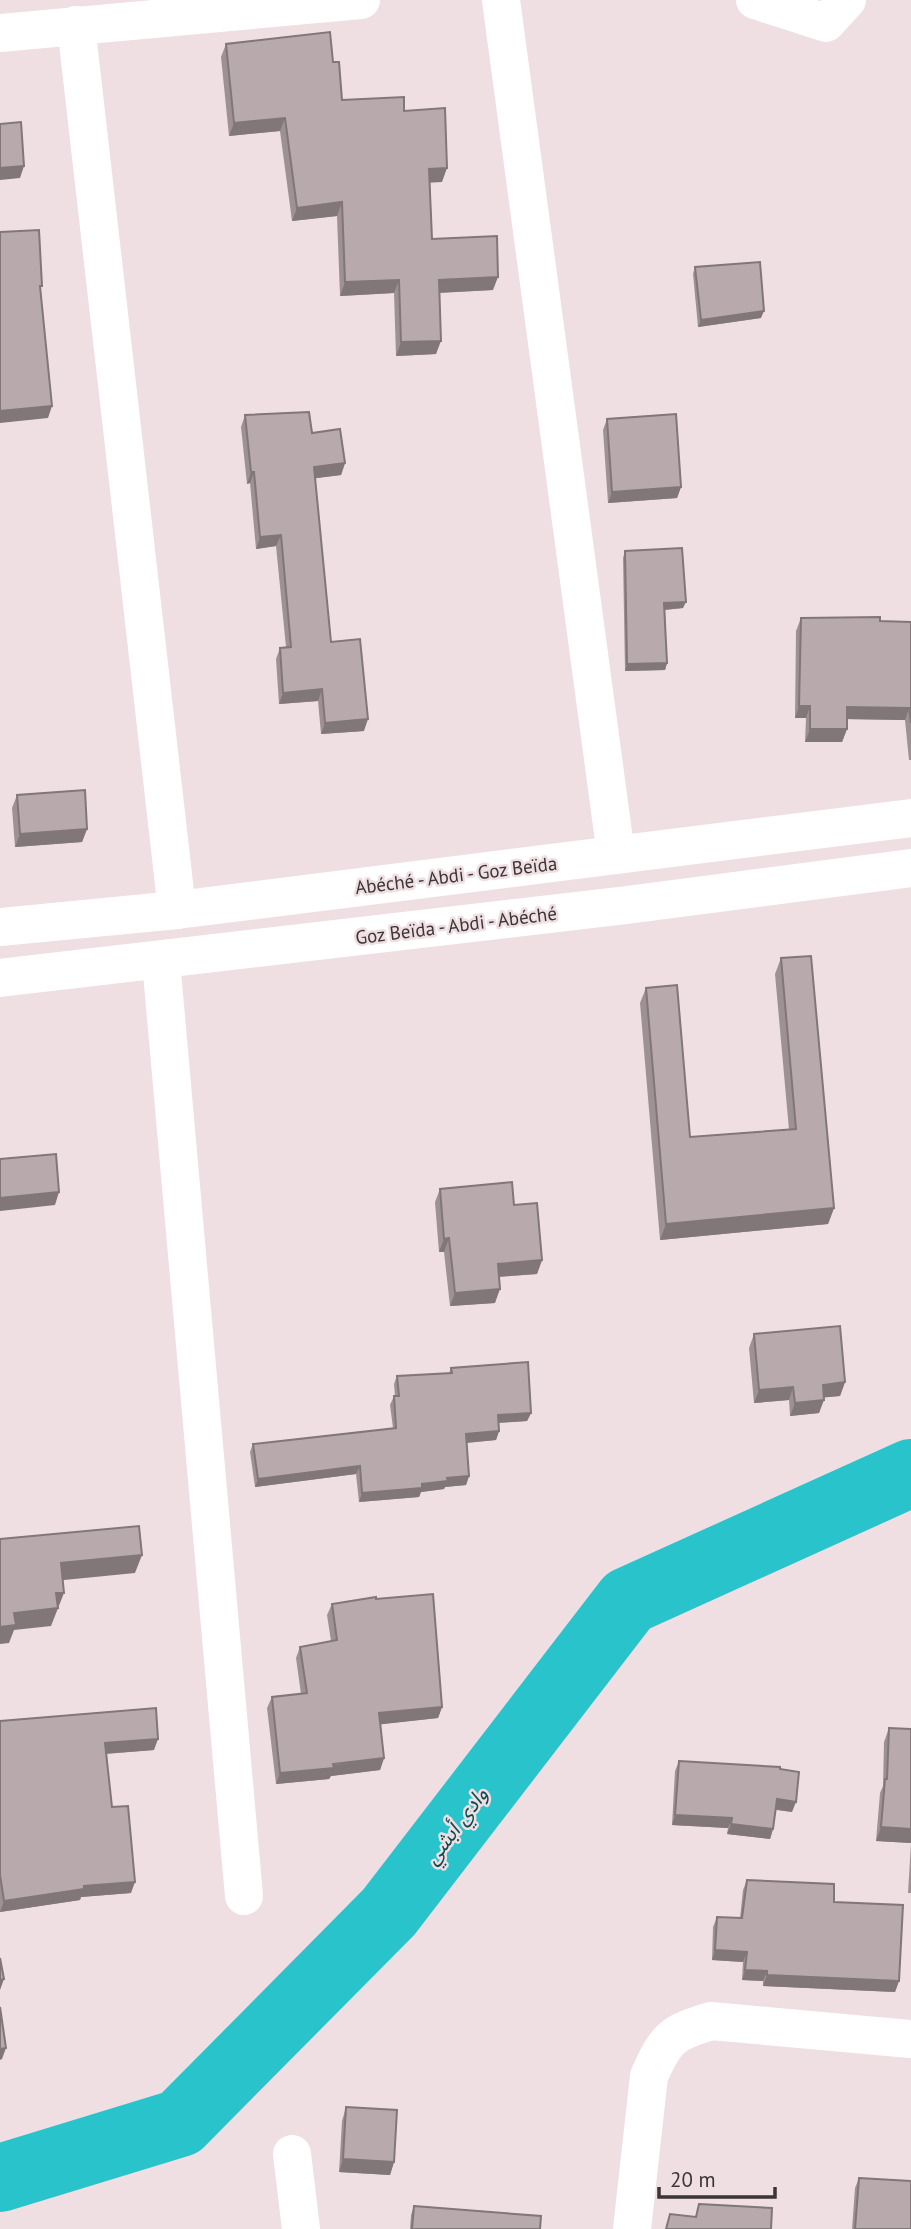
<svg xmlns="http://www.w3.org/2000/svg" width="911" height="2229" font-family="'PT Sans','Noto Sans Arabic',sans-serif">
  <rect width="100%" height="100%" fill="#efdfe3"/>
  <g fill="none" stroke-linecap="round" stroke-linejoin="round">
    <path stroke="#28c3cb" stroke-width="68" d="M0,2178l180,-55 209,-211 239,-311 283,-128"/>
    <path stroke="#fff" stroke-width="38" d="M501,0l115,855
      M755,0l71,23 21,-23
      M76,25l101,885
      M0,33l361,-33
      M161,961l83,935
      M292,2154l9,75
      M632,2229l17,-153c17,-38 22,-43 62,-55l200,18"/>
    <path stroke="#fff" stroke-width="38" d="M0,927l177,-17 734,-92
      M0,978l627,-73 284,-37"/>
  </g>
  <path fill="#9e9194" d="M226,44l107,18 9,38 62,11 38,71h-12l2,57 61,51 -54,3 -3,61 -40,2 -2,-63 -54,3 -3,-80 -45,5 -12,-90 -51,5 -8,-79z
    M695,267l66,51 -63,9 -5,-53z
    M245,415l67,18 33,30 -4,12 -26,3 16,164 33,89 -43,3 -3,-33 -39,3 -3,-45 4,-11 6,-1 -10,-101 -20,3 -6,-66 -3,1 -6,-57z
    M607,419l74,68 -4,11 -69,5 -5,-73z
    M625,551l58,57 -18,2 2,53 -2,7 -40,1 -2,-113z
    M801,618l110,4v138h-2l-4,-40 -58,-1v10l-5,13h-37l1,-24h-11l1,-87z
    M17,795l70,34 -5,13 -67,5 -3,-39z
    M781,958l53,250 -6,16 -168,16 -20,-237 6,-15 44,149 99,-7 -14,-156z
    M440,1189l74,16 28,55 -5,14 -38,3 -4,26 -45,3 -6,-54h-5l-4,-50z
    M754,1334l91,48 -5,14 -16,1 -5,16 -29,3 -1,-16 -35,3 -5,-55z
    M451,1368l80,45 -4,8 -29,2 1,8 -3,9 -29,3 2,33 -3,9 -21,2 -1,2 -23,3 -2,5 -60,5 -3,-28 -101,13 -5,-35 3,-8 140,-16 -3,-23 4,-9h1l-1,-12 3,-8 52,-3z
    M376,1599l66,108 -4,11 -57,6 3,34 -4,12 -49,6 -2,3 -53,5 -9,-76 5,-11 29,-3 -5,-36 4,-11 31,-6 -4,-26 5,-11z
    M0,1721l154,29 -48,4 6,53 19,86 -50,4 -1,3 -80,12z
    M889,1728l22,1v164h-3l3,-50 -35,-2 4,-48 3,-7 1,-44z
    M679,1761l113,51 -16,-2 -3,19 -3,10 -43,-5 1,-6 -56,-3 3,-54z
    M747,1880l87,22 65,79 -4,11 -132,-6v-5l-21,-1 1,-18 -31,-2 1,-33 4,-10 23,1 3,-28z
    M346,2107l48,55 -4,13 -51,-3 3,-51z
    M859,2178l52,51h-59l3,-41z
    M414,2206l126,23h-130l1,-14z"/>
  <path fill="#817678" d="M285,118l-5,13 -51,5 5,-13z
    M24,166l-4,12 -20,2v-12z
    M447,168l-5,14 -18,1 5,-14z
    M342,202l-5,14 -45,5 5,-13z
    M498,277l-5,13 -59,3 5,-13z
    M399,280l-5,13 -54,3 5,-14z
    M764,311l-3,7 -63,9 3,-7z
    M441,341l-5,13 -40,2 5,-14z
    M52,406l-4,12 -48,5v-12z
    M345,463l-4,12 -31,4 4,-12z
    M251,472h3l-4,11 -3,1z
    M681,487l-4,11 -69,5 4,-11z
    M281,535l-5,11 -20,3 4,-12z
    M686,602l-3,6 -21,2 2,-7z
    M667,663l-2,7 -40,1 2,-7z
    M322,689l-4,12 -39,3 4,-11z
    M799,706h11l-4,12h-11z
    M847,707l62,1 -4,12 -63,-1z
    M368,719l-4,12 -43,3 4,-11z
    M810,729h37l-5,13h-37z
    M87,829l-5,13 -67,5 5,-13z
    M59,1192l-4,13 -55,6v-13z
    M834,1208l-6,16 -168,16 6,-16z
    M449,1238l-5,14h-5l5,-13z
    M542,1260l-5,14 -44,3 5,-13z
    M500,1289l-5,14 -45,3 5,-13z
    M845,1382l-5,14 -21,2 4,-13z
    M793,1387l-4,13 -35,3 5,-13z
    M824,1400l-5,13 -29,3 5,-13z
    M531,1413l-4,8 -32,2 3,-8z
    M499,1431l-3,9 -33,3 3,-9z
    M360,1466l-4,8 -101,13 3,-8z
    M469,1476l-3,9 -21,2 -1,2 -23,3 -2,5 -60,5 3,-9 60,-9 25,-6z
    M142,1555l-7,18 -81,8 7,-18z
    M56,1593h8l-13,33 -37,4 -5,13 -9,1v-17l14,-14z
    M442,1707l-4,11 -63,7 4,-12z
    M158,1739l-4,11 -53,4 4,-11z
    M384,1758l-4,12 -49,6 -2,3 -53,5 4,-11z
    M777,1799l19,3 -4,10 -19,-3z
    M675,1815l57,3 -4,10 -56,-3z
    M731,1824l42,5 -3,10 -43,-5z
    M881,1827l30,2v14l-35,-2z
    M135,1882l-4,11 -50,4 -1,3 -80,12 4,-11 80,-15z
    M715,1950l32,2 -4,10 -31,-2z
    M745,1970l22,1 -4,10 -21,-1z
    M767,1975l132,6 -4,11 -132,-6z
    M4,1979l-4,11v-10z
    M6,2048l-4,11 -2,1v-11z
    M343,2159l51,3 -4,13 -51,-3z"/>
  <path fill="#b8a9ac" stroke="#817678" stroke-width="2" d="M330,32l3,30h6l3,38 62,-3v14l41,-3 2,60 -18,1 3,70 65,-3 1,41 -59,3 2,61 -40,1 -2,-62 -54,2 -3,-80 -45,6 -12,-90 -51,5 -8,-79z
    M21,122l3,44 -24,2v-44z
    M39,230l3,56h-2l12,120 -52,5v-179z
    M760,262l4,49 -63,9 -6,-53z
    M309,412l3,21 28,-4 5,34 -31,4 17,175 29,-3 8,80 -43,4 -3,-34 -39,4 -3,-45 11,-1 -10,-112 -21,2 -6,-65h-3l-6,-57z
    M676,414l5,73 -69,5 -5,-73z
    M682,548l4,54 -22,1 3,60 -40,1 -2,-113z
    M880,617v4l31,1v101l-2,-15 -62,-1v22h-37v-23h-11l2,-88z
    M85,790l2,39 -67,5 -3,-39z
    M811,956l23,252 -168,16 -20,-236 31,-3 13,152 106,-8 -15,-171z
    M56,1154l3,38 -59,6v-39z
    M512,1182l2,23 23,-2 5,57 -44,4 2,25 -45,4 -6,-55 -5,1 -4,-50z
    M840,1326l5,56 -22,3 1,15 -29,3 -2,-16 -34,3 -5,-56z
    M528,1362l3,51 -33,2 1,16 -33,3 3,42 -22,2 1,3 -26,3v4l-60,5 -2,-27 -102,13 -5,-35 143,-16 -2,-32h5l-2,-20 55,-3 -1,-5z
    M139,1526l3,29 -81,8 3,30h-8l2,15 -44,5 2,12 -16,2v-88z
    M433,1594l9,113 -63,6 5,45 -51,6 1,4 -54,5 -8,-76 35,-4 -7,-46 37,-7 -5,-36 44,-7v2z
    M156,1708l2,31 -53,4 7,64 16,-1 7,76 -51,4v3l-80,12 -4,-26v-154z
    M889,1728l22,1v100l-30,-2 4,-48h2z
    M679,1761l101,6v2l19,3 -3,30 -19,-3 -4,30 -42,-5 1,-6 -57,-3z
    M747,1880l87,4v18l69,3 -4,76 -132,-6v-4l-22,-1 2,-18 -32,-2 2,-33 25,1z
    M0,1958l4,21 -4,1z
    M0,2007l6,41 -6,1z
    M346,2107l51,3 -3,52 -51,-3z
    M859,2178l52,3v48h-56z
    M699,2204l73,4 -1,21h-105l4,-15 26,3z
    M414,2206l127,10 -1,13h-128z"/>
  <g text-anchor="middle" stroke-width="5" stroke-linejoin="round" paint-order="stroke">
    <g font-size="19" fill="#3b3536" stroke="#efdfe3">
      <text transform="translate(456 875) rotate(-7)" y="7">Abéché - Abdi - Goz Beïda</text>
      <text transform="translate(456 925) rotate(-7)" y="7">Goz Beïda - Abdi - Abéché</text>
    </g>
    <g font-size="21" font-style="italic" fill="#0b4b4f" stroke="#efdfe3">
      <text transform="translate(456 1826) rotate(-53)" y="7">وادي أبشي</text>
    </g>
  </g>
  <path d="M659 2187v10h116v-10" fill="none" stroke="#3b3536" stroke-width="3.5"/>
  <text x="670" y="2187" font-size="21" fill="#3b3536" stroke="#efdfe3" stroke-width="5" paint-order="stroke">20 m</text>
</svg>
